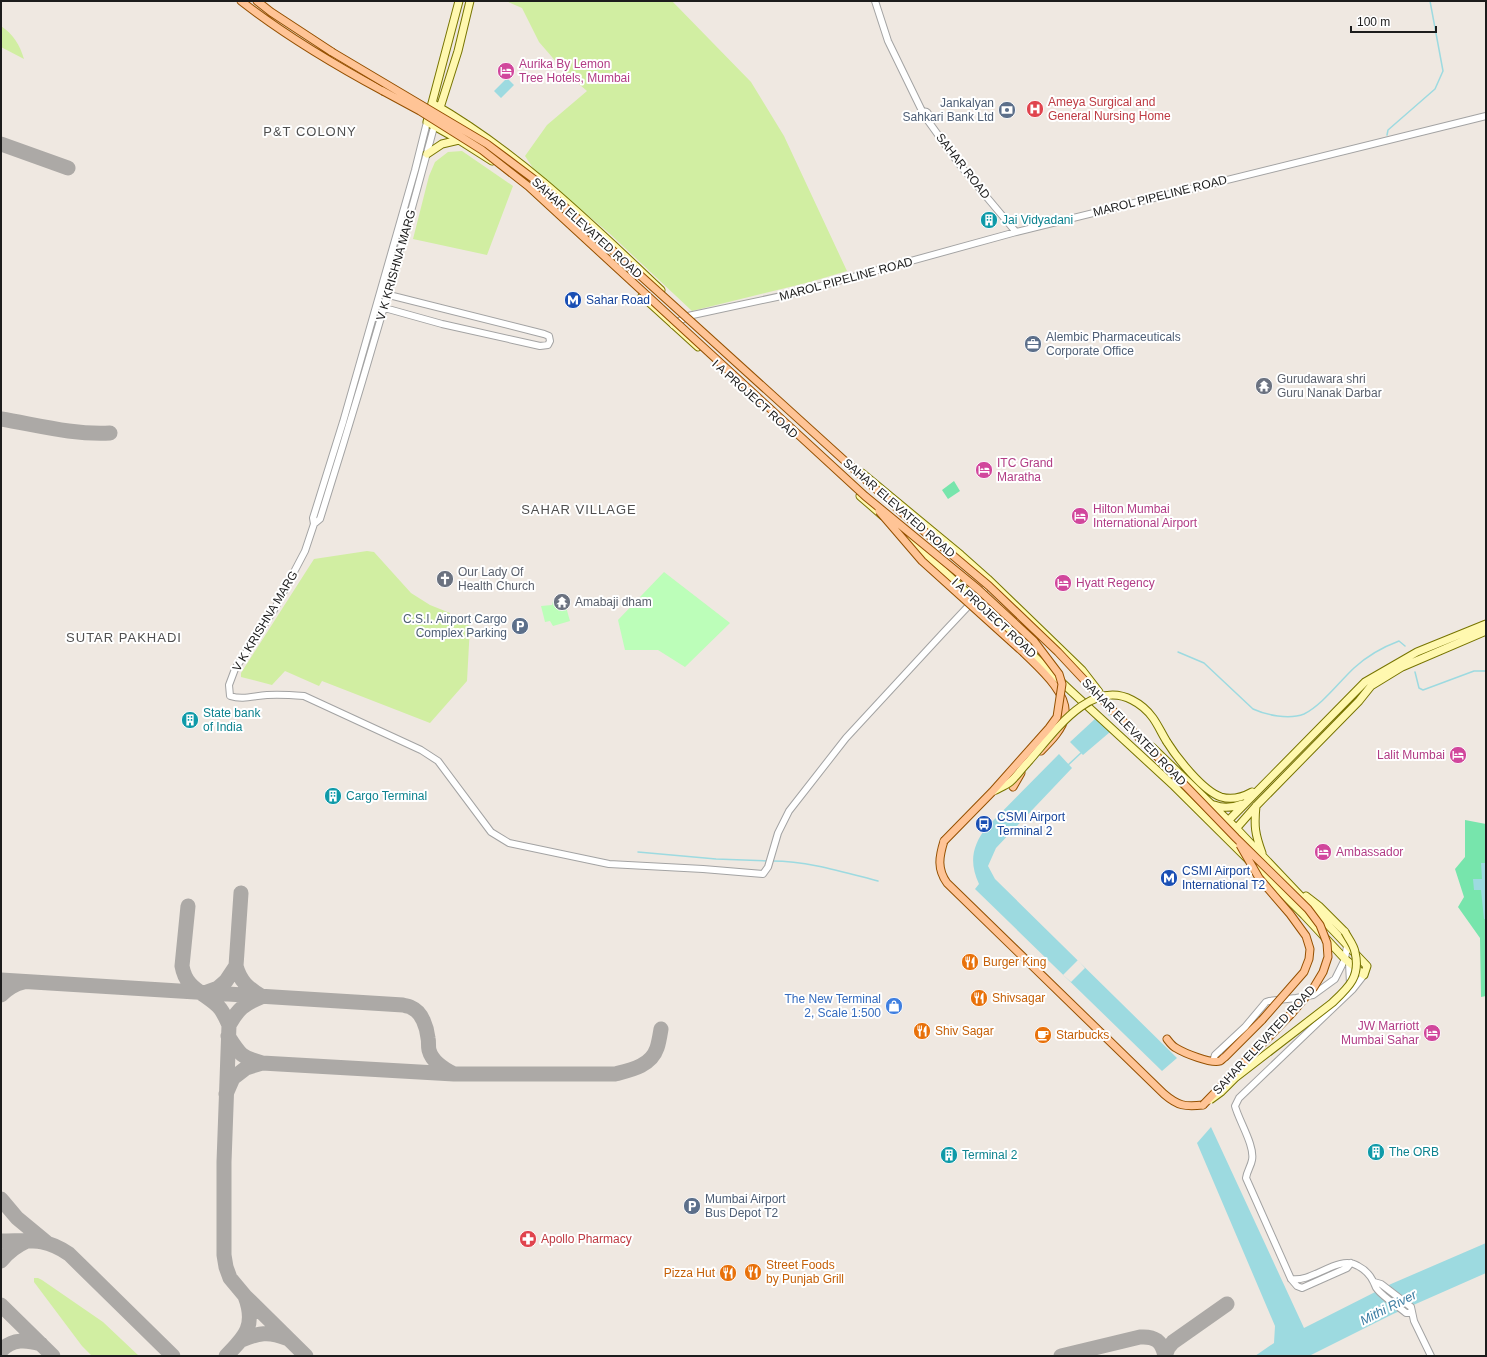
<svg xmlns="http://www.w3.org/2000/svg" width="1487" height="1357" font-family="Arial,sans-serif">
  <rect width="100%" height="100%" fill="#efe8e1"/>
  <path fill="#d1eea2" d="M506,1h166l79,81 33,54 63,135 -37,11 -118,29 -83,-78 -74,-62 -10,-15 22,-31 40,-34 -22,-19 -26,-30 -17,-34z
    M1,26c12,8 19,19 23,33l-23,-12z
    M462,151l51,35 -26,69 -74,-16 16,-63 6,-14 13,-10z
    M367,551l7,1 37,41 19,12 20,8v4l20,9 -3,55 -37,42 -108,-42 -3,5 -34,-15 -13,14 -31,-8v-4l73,-114z
    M34,1278h4l4,2 61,42 36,34h-47l-10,-10 -48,-64z"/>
  <path fill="#bcfeb9" d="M664,572l66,51 -45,44 -27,-17h-33l-7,-30z
    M557,598l2,10 7,-1 4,14 -17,5 -3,-5 -5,1 -4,-16 11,-1 1,-4z"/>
  <path fill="#77e5ac" d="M954,481l6,10 -12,8 -6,-9z
    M1465,820l21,4v172l-5,1 -1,-59 -22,-31 6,-10 -9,-28 10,-12z"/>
  <path fill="#9ddae0" d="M507,78l7,7 -13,13 -7,-7z
    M1096,718l14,14 -27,23 -13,-13z
    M1059,754l13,14 -76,80 -8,18 7,13 182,179 -15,13 -187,-182 4,-5c-10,-21 -7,-38 7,-56z
    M1481,863h5v56h-2l-3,-29h-7l-1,-11h9z
    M1211,1127l93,201 87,-44 95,-41v30l-93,41 -84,42h-54l19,-13 1,-17 -78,-183z"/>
  <path fill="#efe8e1" d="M1078,960l7,8 -14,14 -8,-7z"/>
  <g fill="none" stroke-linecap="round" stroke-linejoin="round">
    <path stroke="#9ddae0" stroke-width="1.5" d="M1387,135l1,-5 47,-41 8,-18 -13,-70
      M1178,652l26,11 49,46c13,6 36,11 51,5 18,-9 35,-32 50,-46 13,-12 29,-21 45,-27l6,5
      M1415,672l4,16 4,2 51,-19h12
      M1109,715l1,-4
      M1067,766l15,-14
      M638,852l78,7 52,2
      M772,861c36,0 71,11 106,20"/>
    <path stroke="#aca9a6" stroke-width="15" d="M1,144l67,24
      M1,419c36,6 72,16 109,14
      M188,906l-6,60c4,23 20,25 36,40 5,5 8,12 11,19
      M236,966c4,15 12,22 25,30
      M1,980l402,25c3,1 7,1 9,3 10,4 15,20 16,30 1,4 0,8 1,12 3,12 15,19 25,24
      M207,992l11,-4 8,-7 10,-15 5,-73
      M1,995c7,-6 13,-11 23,-13
      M261,997c-17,7 -23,12 -32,28l-5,137v93l2,12 4,11 15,18 61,60
      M228,1036c12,19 13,21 34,27
      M226,1094l7,-16 13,-10 16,-5 192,11h161c16,-4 36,-8 42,-26 2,-6 3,-13 4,-19
      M1,1199l16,19 29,24
      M1,1241c29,0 43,-4 68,13l104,102
      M1,1261c7,-9 15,-15 26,-20
      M1,1305l52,51
      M242,1340c16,-7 27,-9 44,-2
      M1,1351c11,-13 26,-11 40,-7
      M226,1356c20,-20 30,-31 19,-60
      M1061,1356l79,-19c15,-1 22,4 25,19
      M1165,1356l3,-8 5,-6 54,-38"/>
    <defs>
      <path id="tertiary" d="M875,1l13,40 35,72
        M921.5 115a3.5 3.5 0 1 1 7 0a3.5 3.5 0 1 1-7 0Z
        M926,118l33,46 57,68
        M427,122l-12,48 -72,252 -30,96 1,6 -9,27 -31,59 -39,59 -6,16 1,11c13,4 23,0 37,-1 12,-1 25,0 37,1l117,54 17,11 53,71 18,11 100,21 94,5 60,5 5,-7 10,-34 11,-22 57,-73 97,-105 47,-50
        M381,307l61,17 98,22 8,-1 2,-4 -1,-5 -5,-2 -159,-40
        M673,325l15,-9 103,-22 225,-62 470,-116
        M314,524l6,-5c41,-130 79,-261 114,-392
        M1349,962l1,22
        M1213,1061l2,-6 30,-28 21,-25 3,-1 27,-3 17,-3 22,-16 10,-20 2,-13
        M1351,1263l-4,5 -45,20 -5,-2 -6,-7 -45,-101c1,-7 5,-12 6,-18 3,-14 -13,-39 -17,-54l4,-8 114,-109 11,-14
        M1291,1279c22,4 47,-25 67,-13 6,3 12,9 15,15 2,3 2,6 4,8 7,9 21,17 29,24h6
        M1374,1282l7,2 30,23 3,14 17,35"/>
      <path id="secondary" d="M459,1l-32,121 32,18 33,21
        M432,103c86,49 157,119 229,187
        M439,111l19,-60 12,-50
        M427,154l15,-10 17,-4
        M642,296l56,51
        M862,473l99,82 27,24 94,91 17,22
        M860,496l23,20
        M899,531l45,40 127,120 103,95 130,129 41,44 19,16 3,-9 -131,-138 -84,-81
        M1167,742c10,16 36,49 54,55 10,3 22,0 31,-5
        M1214,805c10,4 18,3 28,-1
        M1256,806c-2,20 -1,28 6,47
        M1225,824l140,-142 52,-30 69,-28
        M1234,831l22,-25 103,-105 12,-15 31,-19 84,-36
        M1306,896l13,10 26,26"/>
      <path id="primary" d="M241,1c45,35 92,63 142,90
        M257,1l14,11 61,40
        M1024,653c14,14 45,40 41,63 -2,13 -14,25 -24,35
        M1013,787l8,-14
        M944,841c-5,16 -7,28 3,42l217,211c14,12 21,13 39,11
        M1167,1039c3,4 5,7 9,9 8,5 35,16 44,13 2,-1 3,-3 5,-4l37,-37"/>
    </defs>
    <use href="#tertiary" stroke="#a3a3a3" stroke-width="8"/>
    <use href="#secondary" stroke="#777400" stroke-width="9"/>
    <use href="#primary" stroke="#955000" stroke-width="9"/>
    <use href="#tertiary" stroke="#fff" stroke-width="6"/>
    <use href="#secondary" stroke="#fff8af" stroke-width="7"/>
    <use href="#primary" stroke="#ffc496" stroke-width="7"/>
    <defs>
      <path id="secondary-bridge" d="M994,791c5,-3 11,-5 16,-9 7,-6 12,-14 18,-20 25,-28 62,-84 104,-62 8,4 16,11 21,18 5,7 9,16 14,24
        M1210,1100l11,-8 14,-14 97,-75c16,-15 29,-26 23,-51 -1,-7 -7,-14 -10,-20"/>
      <path id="primary-bridge" d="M332,52l155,92 48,36 364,330 90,76 69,66 59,63 119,123 72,71 12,16 7,18 1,14 -5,15 -9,15 -22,26 -89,92
        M383,91l37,20 62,39 46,36 337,310 113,93 56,52 25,33 3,10 -5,33 -8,11 -57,64 -48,49
        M879,511l43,50 102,92
        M1240,845l19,33 31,36 16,22 4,13 -1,10 -5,13 -42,48"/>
    </defs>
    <use href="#secondary-bridge" stroke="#777400" stroke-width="9" stroke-linecap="butt"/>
    <use href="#primary-bridge" stroke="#955000" stroke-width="9" stroke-linecap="butt"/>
    <use href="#secondary-bridge" stroke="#fff8af" stroke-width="7"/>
    <use href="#primary-bridge" stroke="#ffc496" stroke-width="7"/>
  </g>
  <defs>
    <symbol id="hotel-disc" viewBox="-11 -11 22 22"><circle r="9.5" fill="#d1479c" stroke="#fff"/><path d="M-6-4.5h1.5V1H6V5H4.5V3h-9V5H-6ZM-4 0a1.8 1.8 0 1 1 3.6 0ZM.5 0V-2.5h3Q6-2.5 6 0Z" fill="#fff"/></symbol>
    <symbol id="hospital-disc" viewBox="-11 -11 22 22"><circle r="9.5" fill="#e0444e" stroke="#fff"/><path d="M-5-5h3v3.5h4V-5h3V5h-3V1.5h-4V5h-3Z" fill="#fff"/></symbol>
    <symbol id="bank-disc" viewBox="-11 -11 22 22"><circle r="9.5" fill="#5c6f8a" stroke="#fff"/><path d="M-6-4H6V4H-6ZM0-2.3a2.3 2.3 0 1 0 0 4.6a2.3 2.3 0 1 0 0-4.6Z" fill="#fff"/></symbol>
    <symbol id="building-disc" viewBox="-11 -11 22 22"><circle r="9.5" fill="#0f9aa8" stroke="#fff"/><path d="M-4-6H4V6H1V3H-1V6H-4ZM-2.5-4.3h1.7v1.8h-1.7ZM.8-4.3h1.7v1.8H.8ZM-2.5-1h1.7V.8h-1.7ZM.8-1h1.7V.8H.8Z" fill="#fff"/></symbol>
    <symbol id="metro-disc" viewBox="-11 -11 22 22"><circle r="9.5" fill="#1a4fb4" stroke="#fff"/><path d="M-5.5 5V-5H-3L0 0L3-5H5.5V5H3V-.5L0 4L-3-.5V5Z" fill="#fff"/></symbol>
    <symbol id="office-disc" viewBox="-11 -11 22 22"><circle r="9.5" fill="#5c6f8a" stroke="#fff"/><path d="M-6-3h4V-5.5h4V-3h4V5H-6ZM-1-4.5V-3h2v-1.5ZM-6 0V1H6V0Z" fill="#fff"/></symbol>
    <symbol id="temple-disc" viewBox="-11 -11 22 22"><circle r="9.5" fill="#6b7280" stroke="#fff"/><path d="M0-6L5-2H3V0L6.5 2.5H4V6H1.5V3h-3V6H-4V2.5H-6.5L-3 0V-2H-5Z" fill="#fff"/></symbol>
    <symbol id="church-disc" viewBox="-11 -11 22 22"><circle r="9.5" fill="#6b7280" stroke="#fff"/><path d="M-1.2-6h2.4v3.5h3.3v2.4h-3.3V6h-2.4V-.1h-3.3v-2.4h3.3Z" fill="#fff"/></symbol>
    <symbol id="parking-disc" viewBox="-11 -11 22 22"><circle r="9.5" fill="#5c6f8a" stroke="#fff"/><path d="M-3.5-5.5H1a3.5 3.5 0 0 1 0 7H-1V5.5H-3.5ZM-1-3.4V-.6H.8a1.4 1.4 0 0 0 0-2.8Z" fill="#fff"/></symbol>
    <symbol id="bus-disc" viewBox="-11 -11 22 22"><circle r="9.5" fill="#1a4fb4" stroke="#fff"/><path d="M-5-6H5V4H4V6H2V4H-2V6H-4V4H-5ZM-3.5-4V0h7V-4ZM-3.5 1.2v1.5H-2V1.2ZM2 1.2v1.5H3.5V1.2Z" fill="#fff"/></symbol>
    <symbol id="restaurant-disc" viewBox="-11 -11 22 22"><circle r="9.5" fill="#e8710a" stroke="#fff"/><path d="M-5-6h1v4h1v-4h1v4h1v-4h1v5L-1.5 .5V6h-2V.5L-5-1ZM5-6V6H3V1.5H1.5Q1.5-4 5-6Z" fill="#fff"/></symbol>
    <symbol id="shop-disc" viewBox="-11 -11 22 22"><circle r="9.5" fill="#3f7fe0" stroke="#fff"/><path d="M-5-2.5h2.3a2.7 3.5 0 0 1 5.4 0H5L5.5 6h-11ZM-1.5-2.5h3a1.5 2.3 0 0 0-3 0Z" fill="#fff"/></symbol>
    <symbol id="cafe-disc" viewBox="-11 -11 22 22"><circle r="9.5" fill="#e8710a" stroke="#fff"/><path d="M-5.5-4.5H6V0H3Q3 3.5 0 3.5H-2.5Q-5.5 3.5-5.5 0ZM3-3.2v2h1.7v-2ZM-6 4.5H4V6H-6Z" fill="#fff"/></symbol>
    <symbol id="pharmacy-disc" viewBox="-11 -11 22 22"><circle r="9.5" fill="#e0444e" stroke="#fff"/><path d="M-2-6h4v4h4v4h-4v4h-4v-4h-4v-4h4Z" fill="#fff"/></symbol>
  </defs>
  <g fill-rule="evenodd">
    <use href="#hotel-disc" x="496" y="61" width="20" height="20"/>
    <use href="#hospital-disc" x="1025" y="99" width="20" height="20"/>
    <use href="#bank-disc" x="997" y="100" width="20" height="20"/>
    <use href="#building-disc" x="979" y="210" width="20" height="20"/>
    <use href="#metro-disc" x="563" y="290" width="20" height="20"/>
    <use href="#office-disc" x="1023" y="334" width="20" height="20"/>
    <use href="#temple-disc" x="1254" y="376" width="20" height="20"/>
    <use href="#hotel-disc" x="974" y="460" width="20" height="20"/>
    <use href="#hotel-disc" x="1070" y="506" width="20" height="20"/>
    <use href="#church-disc" x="435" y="569" width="20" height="20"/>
    <use href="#hotel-disc" x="1053" y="573" width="20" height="20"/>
    <use href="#temple-disc" x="552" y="592" width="20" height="20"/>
    <use href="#parking-disc" x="510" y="616" width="20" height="20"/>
    <use href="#building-disc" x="180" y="710" width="20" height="20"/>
    <use href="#hotel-disc" x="1448" y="745" width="20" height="20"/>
    <use href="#building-disc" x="323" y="786" width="20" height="20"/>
    <use href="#bus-disc" x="974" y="814" width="20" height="20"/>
    <use href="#hotel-disc" x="1313" y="842" width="20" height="20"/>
    <use href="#metro-disc" x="1159" y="868" width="20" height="20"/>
    <use href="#restaurant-disc" x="960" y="952" width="20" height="20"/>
    <use href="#restaurant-disc" x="969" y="988" width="20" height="20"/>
    <use href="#shop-disc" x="884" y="996" width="20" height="20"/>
    <use href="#restaurant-disc" x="912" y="1021" width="20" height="20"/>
    <use href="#hotel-disc" x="1422" y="1023" width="20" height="20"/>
    <use href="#cafe-disc" x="1033" y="1025" width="20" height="20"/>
    <use href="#building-disc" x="1366" y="1142" width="20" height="20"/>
    <use href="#building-disc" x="939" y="1145" width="20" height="20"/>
    <use href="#parking-disc" x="682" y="1196" width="20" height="20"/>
    <use href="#pharmacy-disc" x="518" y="1229" width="20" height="20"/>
    <use href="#restaurant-disc" x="743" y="1262" width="20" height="20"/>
    <use href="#restaurant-disc" x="718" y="1263" width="20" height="20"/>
  </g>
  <g text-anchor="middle" stroke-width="4" stroke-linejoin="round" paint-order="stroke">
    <g font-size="12" fill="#b23c85" stroke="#fff" text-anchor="start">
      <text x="519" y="68">Aurika By Lemon<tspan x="519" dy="14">Tree Hotels, Mumbai</tspan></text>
      <text x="997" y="467">ITC Grand<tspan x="997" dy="14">Maratha</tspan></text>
      <text x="1093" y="513">Hilton Mumbai<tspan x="1093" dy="14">International Airport</tspan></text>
      <text x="1076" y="587">Hyatt Regency</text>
      <text x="1445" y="759" text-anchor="end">Lalit Mumbai</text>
      <text x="1336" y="856">Ambassador</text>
      <text x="1419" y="1030" text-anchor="end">JW Marriott<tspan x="1419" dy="14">Mumbai Sahar</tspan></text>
    </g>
    <g font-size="12" fill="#be3a42" stroke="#fff" text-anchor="start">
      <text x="1048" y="106">Ameya Surgical and<tspan x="1048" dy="14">General Nursing Home</tspan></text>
      <text x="541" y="1243">Apollo Pharmacy</text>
    </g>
    <g font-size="12" fill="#4e5e75" stroke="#fff" text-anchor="end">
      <text x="994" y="107">Jankalyan<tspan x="994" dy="14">Sahkari Bank Ltd</tspan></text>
      <text x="1046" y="341" text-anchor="start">Alembic Pharmaceuticals<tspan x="1046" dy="14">Corporate Office</tspan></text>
      <text x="507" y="623">C.S.I. Airport Cargo<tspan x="507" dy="14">Complex Parking</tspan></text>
      <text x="705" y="1203" text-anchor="start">Mumbai Airport<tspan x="705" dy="14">Bus Depot T2</tspan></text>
    </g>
    <g font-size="12" fill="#1c1c1c" stroke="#fff">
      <text transform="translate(963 166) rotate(52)" y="4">SAHAR ROAD</text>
      <text transform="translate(1160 196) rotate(-14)" y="4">MAROL PIPELINE ROAD</text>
      <text transform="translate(587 228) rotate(42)" y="4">SAHAR ELEVATED ROAD</text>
      <text transform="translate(396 265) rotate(-74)" y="4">V K KRISHNA MARG</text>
      <text transform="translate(846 279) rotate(-15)" y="4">MAROL PIPELINE ROAD</text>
      <text transform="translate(755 399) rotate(42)" y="4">I A PROJECT ROAD</text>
      <text transform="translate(899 508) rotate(41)" y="4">SAHAR ELEVATED ROAD</text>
      <text transform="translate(994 618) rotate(43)" y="4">I A PROJECT ROAD</text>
      <text transform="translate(265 621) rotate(-59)" y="4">V K KRISHNA MARG</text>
      <text transform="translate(1134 732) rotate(46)" y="4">SAHAR ELEVATED ROAD</text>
      <text transform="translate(1264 1040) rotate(-47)" y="4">SAHAR ELEVATED ROAD</text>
    </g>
    <g font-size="12" fill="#0d838f" stroke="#fff" text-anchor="start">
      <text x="1002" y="224">Jai Vidyadani</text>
      <text x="203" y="717">State bank<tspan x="203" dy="14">of India</tspan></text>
      <text x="346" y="800">Cargo Terminal</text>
      <text x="1389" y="1156">The ORB</text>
      <text x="962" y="1159">Terminal 2</text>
    </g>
    <g font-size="12" fill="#164399" stroke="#fff" text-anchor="start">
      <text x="586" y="304">Sahar Road</text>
      <text x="997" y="821">CSMI Airport<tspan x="997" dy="14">Terminal 2</tspan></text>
      <text x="1182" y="875">CSMI Airport<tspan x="1182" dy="14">International T2</tspan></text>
    </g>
    <g font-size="12" fill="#5b616d" stroke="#fff" text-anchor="start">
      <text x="1277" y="383">Gurudawara shri<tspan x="1277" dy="14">Guru Nanak Darbar</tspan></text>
      <text x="458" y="576">Our Lady Of<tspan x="458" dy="14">Health Church</tspan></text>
      <text x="575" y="606">Amabaji dham</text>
    </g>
    <g font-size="12" fill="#c56008" stroke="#fff" text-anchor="start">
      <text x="983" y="966">Burger King</text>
      <text x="992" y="1002">Shivsagar</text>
      <text x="935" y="1035">Shiv Sagar</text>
      <text x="1056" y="1039">Starbucks</text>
      <text x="766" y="1269">Street Foods<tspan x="766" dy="14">by Punjab Grill</tspan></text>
      <text x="715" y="1277" text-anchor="end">Pizza Hut</text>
    </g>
    <g font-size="12" fill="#366cbe" stroke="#fff" text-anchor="end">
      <text x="881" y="1003">The New Terminal<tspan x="881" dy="14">2, Scale 1:500</tspan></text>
    </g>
    <g font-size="13" letter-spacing="1" fill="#4f4f4f" stroke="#fff">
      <text x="310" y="136">P&amp;T COLONY</text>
      <text x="579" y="514">SAHAR VILLAGE</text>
      <text x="124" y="642">SUTAR PAKHADI</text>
    </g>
    <g font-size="13" font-style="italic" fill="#3c7da3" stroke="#fff">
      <text transform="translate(1388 1307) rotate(-27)" y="5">Mithi River</text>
    </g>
  </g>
  <rect width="1487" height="1357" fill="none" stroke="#1c1c1c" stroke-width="4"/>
  <path d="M1351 26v6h85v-6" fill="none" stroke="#1c1c1c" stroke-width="2"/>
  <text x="1357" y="26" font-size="12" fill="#1c1c1c" stroke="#ffffff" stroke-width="3" paint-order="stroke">100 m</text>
</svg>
